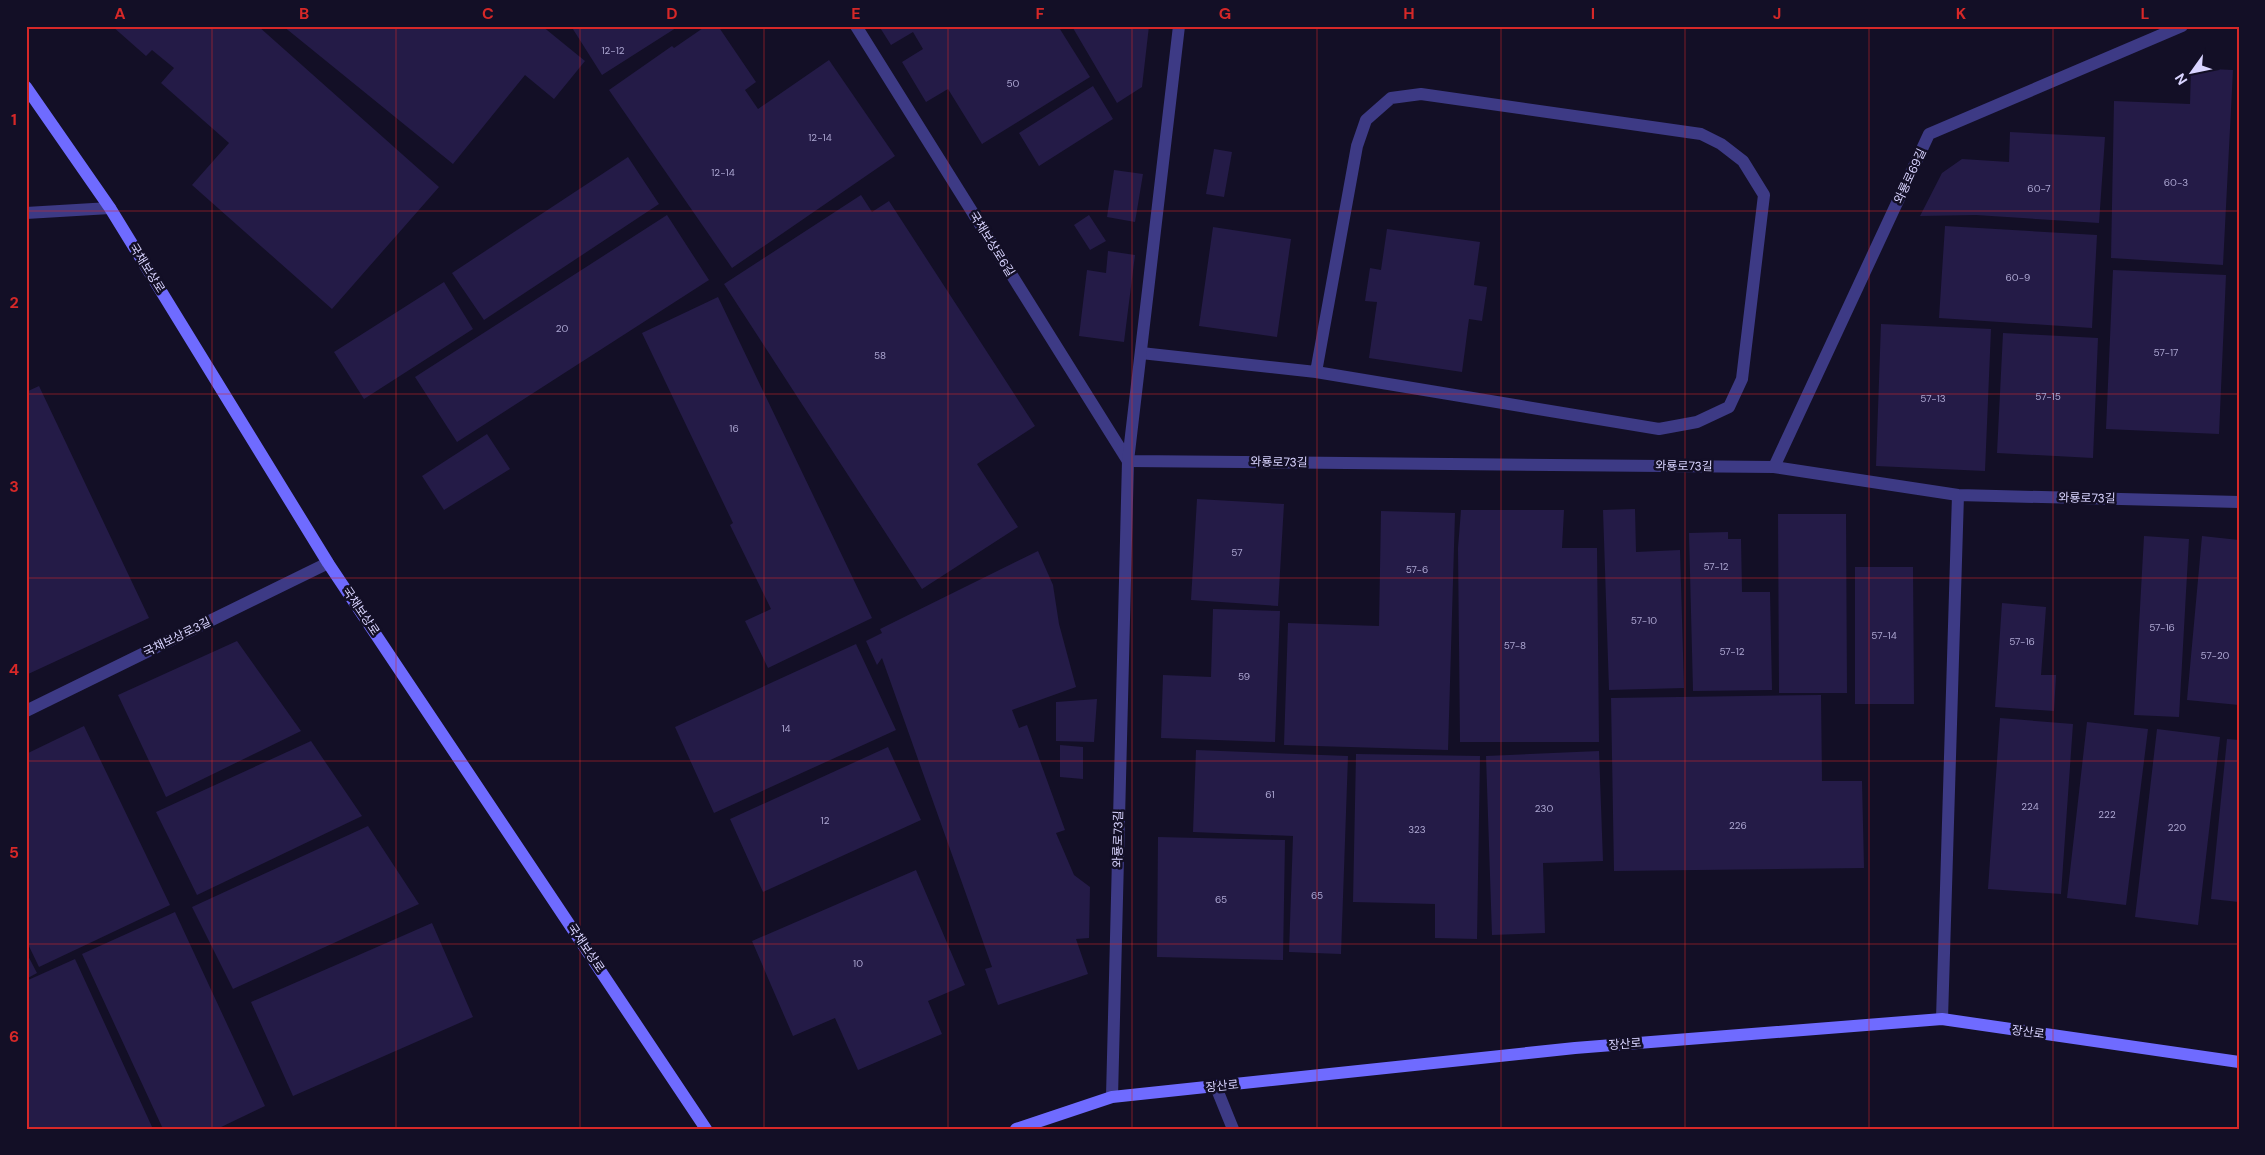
<svg xmlns="http://www.w3.org/2000/svg" width="2265" height="1155" font-family="'DM Sans','Noto Sans KR',sans-serif">
  <rect width="100%" height="100%" fill="#130f26"/>
  <path fill="#241b47" d="M112,26h146l181,161 -107,122 -140,-124 37,-42 -68,-60 13,-15 -22,-18 -6,6z
    M283,26h259l43,35 -31,38 -29,-24 -72,89z
    M571,26h108l-77,49z
    M706,26h12l38,56 -11,8 13,19 71,-49 66,96 -163,112 -123,-178 63,-44 2,2z
    M879,26h179l32,51 -108,67 -34,-55 -22,13 -24,-40 21,-13 -10,-17 -22,13z
    M1078,26h71l-7,61 -25,16 -44,-75z
    M2191,68l42,2 -10,195 -112,-7 3,-157 76,3z
    M1093,86l20,33 -74,47 -20,-33z
    M2010,132l95,5 -6,86 -123,-8 -56,1 22,-43 20,-14 47,3z
    M2237,132h2v78h-2z
    M1214,149l18,3 -8,45 -18,-3z
    M628,157l31,47 -175,116 -32,-47z
    M1114,170l29,4 -8,48 -28,-5z
    M861,195l11,17 17,-11 146,225 -58,38 41,63 -96,62 -198,-305z
    M667,215l42,65 -252,162 -42,-65z
    M1089,215l17,26 -16,9 -16,-25z
    M1945,226l152,9 -5,93 -153,-10z
    M1213,227l78,12 -14,98 -78,-11z
    M1387,229l93,13 -6,43 13,2 -5,34 -13,-2 -7,53 -93,-14 8,-56 -12,-1 5,-33 11,2z
    M1108,251l27,4 -11,87 -45,-6 8,-66 19,3z
    M2113,270l113,5 -7,159 -113,-5z
    M444,282l29,47 -109,70 -30,-47z
    M718,297l154,321 -104,50 -23,-47 26,-12 -41,-84 3,-2 -91,-190z
    M1881,324l110,5 -6,142 -109,-5z
    M2003,333l95,5 -5,120 -96,-5z
    M39,386l110,232 -123,57v-283z
    M487,434l23,35 -66,41 -22,-34z
    M1197,499l87,5 -6,102 -87,-6z
    M1635,509l1,43 44,-2 4,138 -75,2 -6,-180z
    M1461,510h103l-2,38h35l2,194h-139l-2,-194z
    M1381,511l74,2 -7,237 -164,-5 4,-122 91,3z
    M1778,514h68l1,179h-68z
    M1728,532v7h13l1,53h28l2,98 -79,1 -4,-158z
    M2144,536l45,3 -10,178 -45,-2z
    M2202,536l37,4v165l-52,-5z
    M1038,551l15,34 6,39 17,63 -64,23 7,18 8,-3 38,105 -9,3 18,42 16,12 -1,51 -13,1 12,35 -90,31 -13,-36 7,-2 -110,-309 -5,7 -11,-24 16,-8 -2,-4z
    M1855,567h58l1,137h-59z
    M2002,603l44,4 -5,68h15l-2,36 -59,-4z
    M1213,609l67,2 -5,131 -114,-4 2,-63 48,2z
    M237,641l64,90 -135,66 -48,-102z
    M856,644l40,86 -182,83 -39,-86z
    M1821,695l1,86h40l2,87 -250,3 -3,-173z
    M1097,699l-3,43 -38,-1v-39z
    M2000,718l73,6 -12,170 -73,-5z
    M2087,722l61,7 -22,176 -59,-7z
    M84,726l86,179 -131,62 -13,-27v-186z
    M2157,729l63,8 -22,188 -63,-8z
    M2227,739l12,1v162l-28,-3z
    M311,741l51,75 -165,79 -41,-83z
    M1060,745l23,2v32l-23,-2z
    M888,747l33,73 -158,72 -33,-73z
    M1196,750l152,6 -7,198 -52,-2 4,-116 -100,-4z
    M1599,751l4,110 -60,2 2,70 -53,2 -6,-179z
    M1356,754l124,2 -3,183 -42,-1v-34l-82,-2z
    M368,826l51,78 -186,85 -41,-82z
    M1158,837l127,3 -2,120 -126,-3z
    M916,870l49,115 -37,16 14,33 -84,36 -23,-52 -42,18 -41,-95z
    M175,912l90,194 -48,23h-54l-81,-175z
    M432,923l41,94 -180,79 -42,-94z
    M26,952l11,21 -11,6z
    M75,959l78,170h-125l-2,-5v-143z"/>
  <g fill="none" stroke-linecap="round" stroke-linejoin="round">
    <path stroke="#3d3a85" stroke-width="12" d="M1141,353l175,19 343,57 38,-7 32,-15 13,-28 22,-184 -21,-34 -22,-17 -20,-10 -280,-40 -30,4 -25,22 -9,26 -41,226"/>
    <path stroke="#3d3a85" stroke-width="12" d="M856,26l272,435 646,6 184,28 281,7
      M26,213l84,-5
      M1774,467l155,-333 253,-108
      M26,711l302,-148
      M1942,1019l16,-524
      M1216,1087l17,42"/>
    <path stroke="#3d3a85" stroke-width="12" d="M1112,1097l16,-636 51,-435"/>
    <path stroke="#6f6bff" stroke-width="12" d="M26,87l84,121 218,355 378,566
      M1016,1129l96,-32 463,-49 367,-29 297,43"/>
  </g>
  <path fill="none" stroke="#d62828" stroke-width="1" stroke-opacity="0.55" d="M212,26v1103M396,26v1103M580,26v1103M764,26v1103M948,26v1103M1132,26v1103M1317,26v1103M1501,26v1103M1685,26v1103M1869,26v1103M2053,26v1103M26,211h2213M26,394h2213M26,578h2213M26,761h2213M26,944h2213"/>
  <g text-anchor="middle" stroke-width="5" stroke-linejoin="round" paint-order="stroke">
    <g font-size="10" fill="#aca6d1">
      <text x="613" y="54">12-12</text>
      <text x="1013" y="87">50</text>
      <text x="820" y="141">12-14</text>
      <text x="723" y="176">12-14</text>
      <text x="2176" y="186">60-3</text>
      <text x="2039" y="192">60-7</text>
      <text x="2018" y="281">60-9</text>
      <text x="562" y="332">20</text>
      <text x="2166" y="356">57-17</text>
      <text x="880" y="359">58</text>
      <text x="2048" y="400">57-15</text>
      <text x="1933" y="402">57-13</text>
      <text x="734" y="432">16</text>
      <text x="1237" y="556">57</text>
      <text x="1716" y="570">57-12</text>
      <text x="1417" y="573">57-6</text>
      <text x="1644" y="624">57-10</text>
      <text x="2162" y="631">57-16</text>
      <text x="1884" y="639">57-14</text>
      <text x="2022" y="645">57-16</text>
      <text x="1515" y="649">57-8</text>
      <text x="1732" y="655">57-12</text>
      <text x="2215" y="659">57-20</text>
      <text x="1244" y="680">59</text>
      <text x="786" y="732">14</text>
      <text x="1270" y="798">61</text>
      <text x="2030" y="810">224</text>
      <text x="1544" y="812">230</text>
      <text x="2107" y="818">222</text>
      <text x="825" y="824">12</text>
      <text x="1738" y="829">226</text>
      <text x="2177" y="831">220</text>
      <text x="1417" y="833">323</text>
      <text x="1317" y="899">65</text>
      <text x="1221" y="903">65</text>
      <text x="858" y="967">10</text>
    </g>
    <g font-size="12" fill="#d9d4ff" stroke="#130f26">
      <text transform="translate(1910 176) rotate(-65)" y="4">와룡로69길</text>
      <text transform="translate(992 244) rotate(58)" y="4">국채보상로6길</text>
      <text transform="translate(147 268) rotate(58)" y="4">국채보상로</text>
      <text transform="translate(1279 462) rotate(1)" y="4">와룡로73길</text>
      <text transform="translate(1684 466) rotate(1)" y="4">와룡로73길</text>
      <text transform="translate(2087 498) rotate(1)" y="4">와룡로73길</text>
      <text transform="translate(361 611) rotate(56)" y="4">국채보상로</text>
      <text transform="translate(177 637) rotate(-26)" y="4">국채보상로3길</text>
      <text transform="translate(1118 839) rotate(-89)" y="4">와룡로73길</text>
      <text transform="translate(586 948) rotate(56)" y="4">국채보상로</text>
      <text transform="translate(2028 1032) rotate(8)" y="4">장산로</text>
      <text transform="translate(1625 1044) rotate(-4)" y="4">장산로</text>
      <text transform="translate(1222 1086) rotate(-6)" y="4">장산로</text>
    </g>
  </g>
  <rect width="2265" height="1155" fill="none" stroke="#130f26" stroke-width="55"/>
  <g transform="translate(2192 72) rotate(237)" stroke="#130f26" stroke-width="4" paint-order="stroke">
  <path d="M0-4L9 19L0 12L-9 19Z" fill="#d9d4ff"/>
  <text y="-8" font-size="14" font-weight="bold" text-anchor="middle" fill="#d9d4ff">N</text>
  </g>
  <rect x="28" y="28" width="2210" height="1100" fill="none" stroke="#d62828" stroke-width="2"/>
  <g font-size="16" text-anchor="middle" font-weight="bold" fill="#d62828">
    <text x="120" y="19">A</text>
    <text x="304" y="19">B</text>
    <text x="488" y="19">C</text>
    <text x="672" y="19">D</text>
    <text x="856" y="19">E</text>
    <text x="1040" y="19">F</text>
    <text x="1225" y="19">G</text>
    <text x="1409" y="19">H</text>
    <text x="1593" y="19">I</text>
    <text x="1777" y="19">J</text>
    <text x="1961" y="19">K</text>
    <text x="2145" y="19">L</text>
    <text x="14" y="125">1</text>
    <text x="14" y="308">2</text>
    <text x="14" y="492">3</text>
    <text x="14" y="675">4</text>
    <text x="14" y="858">5</text>
    <text x="14" y="1042">6</text>
  </g>
</svg>
